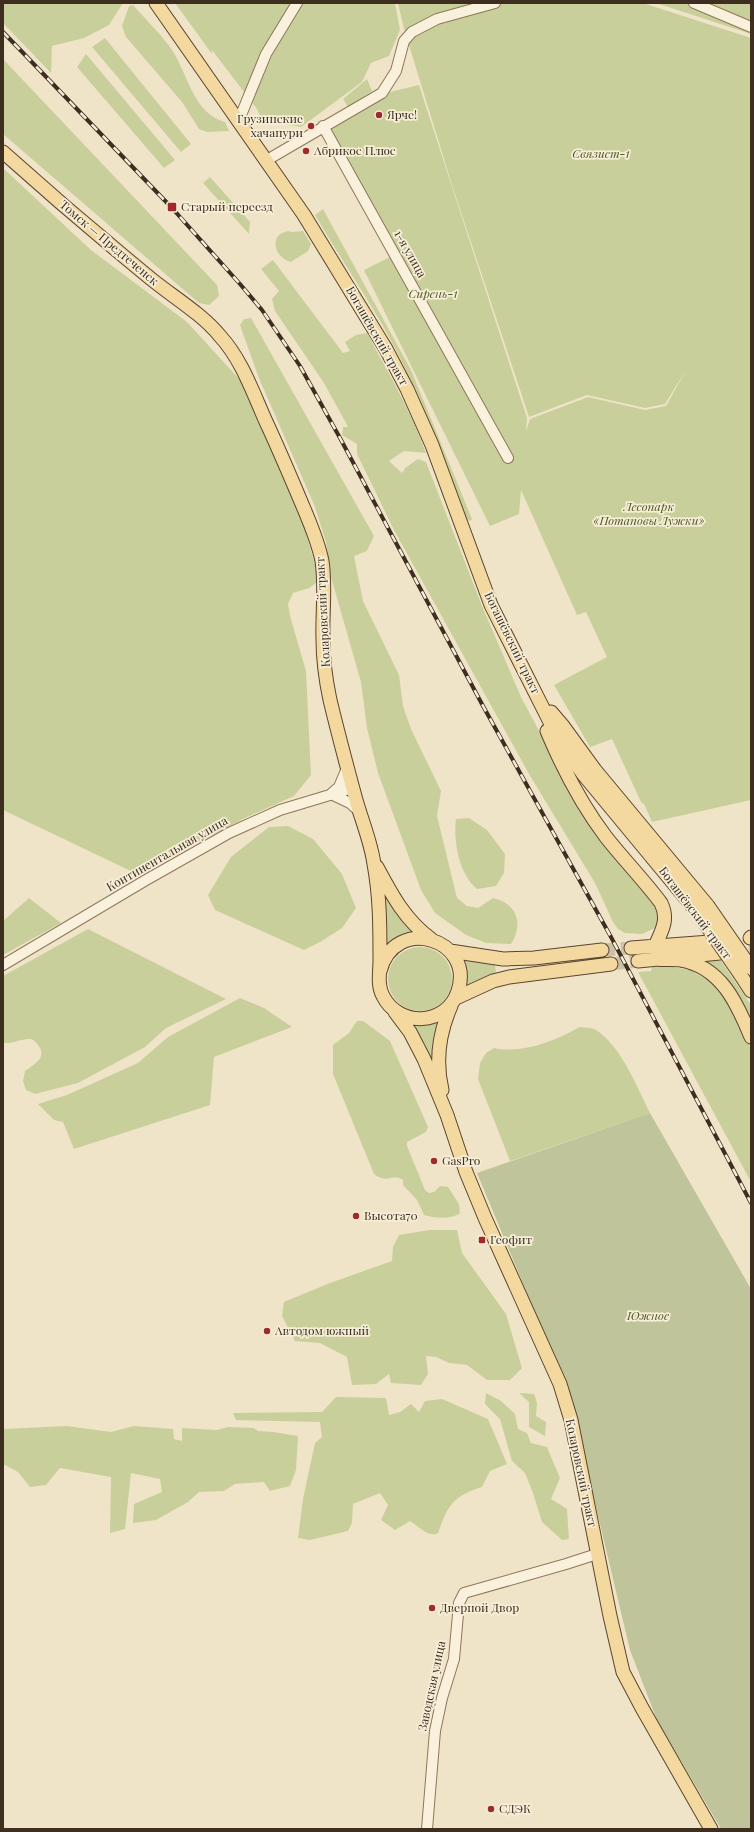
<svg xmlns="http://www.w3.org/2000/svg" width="754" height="1832" font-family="'Playfair Display',serif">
  <rect width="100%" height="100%" fill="#f0e4c8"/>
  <path fill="#c9cf9b" d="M3,3h120l-14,22 -25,13 -32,8 -1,27 -48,-50z
    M175,3h220l5,27 -11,26 -18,7 -9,19 -61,45 -39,-7 -5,-11 -45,-59v4z
    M398,3h245l108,35v762l-99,22 -8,-18 -3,-2 -29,-63 -22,8 -36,-62 53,-28 -21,-45 -9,3 -56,-125 -2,24 -29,12 -126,-256 34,-17 -71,-126 63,-35 29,-7 108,333 -1,13 4,-12 58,-22 57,13 21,-4 20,-36 -21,34 -20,4 -58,-13 -58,22 -77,-232 -48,-156z
    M656,3h95v31z
    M133,5c12,14 26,27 37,42 18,25 22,66 55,75l4,9 -22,1 -8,-3 -17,-27 -56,-65 -4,-11 7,-20z
    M105,38l86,106 -10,8 -89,-105z
    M86,54l89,106 -11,8 -87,-101z
    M3,59l214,226 2,11 -10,9 -10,-2 -196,-169z
    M367,79l5,12 -24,16 -5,-8z
    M3,168l88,82 96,72 54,59 15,28 45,108 15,51v15l-7,5 -16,5 -5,11 2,12 16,55 5,104 -17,21 -49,22 -108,56 -134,-64z
    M210,177l40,45 -1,12 -46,-51z
    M323,209l88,161 61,149 -2,2 -4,-2c-20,-52 -39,-105 -63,-155 -25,-52 -59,-99 -88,-149z
    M288,231l4,1 11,-1 8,13 -3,7 -17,11c-11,-2 -21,-17 -12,-27 2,-2 6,-3 9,-4z
    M273,260l70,93 7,-2 -5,-9 11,-7 11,-2c21,39 44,78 59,120l-22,-2 -15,10 13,12 3,-5 13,-9 8,3 56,144 39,91 64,120 73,91v14l-3,6 -13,6 -17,-1 -7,-4 -5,-7 -18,-39 -66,-109 -135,-244 -37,-76v-10l-15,-9 1,-8h5l-2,-4 -22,-40 -49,-72 -3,-12 7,-8 -18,-22z
    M251,318l123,218 -7,15 -13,5 9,45 36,74 4,31 8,23 30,62 -4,25 20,82 10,8 11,2 15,-10c24,5 31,26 18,46l-25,-1 -20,-8 -31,-22 -14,-23 -43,-117 -11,-45 -6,-46 -30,-105 -5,-35 -11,-35 -57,-131 -18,-51 4,-6z
    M469,818l18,12 18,24 -1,19 -8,13 -19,3c-18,-15 -24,-48 -21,-70z
    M288,826l25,13 29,35 14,34 -14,20 -22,14 -16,8 -89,-40 -7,-15 23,-38 38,-30z
    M382,891l35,41 -16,4 -14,9v-23z
    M29,898l32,25 -58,32v-34z
    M88,929l138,70 -60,29 -21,19 -67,36 -43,11 -9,-4 -3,-9 2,-10c9,-6 23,-14 13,-26 -2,-3 -4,-5 -7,-6 -9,-1 -18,5 -28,4v-67z
    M388 979a32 32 0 1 1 64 0a32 32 0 1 1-64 0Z
    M462,958l12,3 21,2 1,11 -29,12v-13z
    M704,961h17l30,44v16l-10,-21 -17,-26z
    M665,966l25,4 21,12 12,12 17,30 11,26v132l-113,-210 13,-1 1,-4z
    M240,998l24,10 28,19 -78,30 -4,48 -136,44 -11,-27 -9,-2 -16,-16 29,-9 71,-32 30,-26z
    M357,1021h6l27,20 38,86 -2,5 -19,10v4l18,44 4,3 5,-1 6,-6 8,1 11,17 1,9c-9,7 -26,5 -36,2l-7,-15 -14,-15v-5c-11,-8 -14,5 -29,-6l-41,-100v-29l16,-12z
    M437,1022l-4,19 -1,16 -1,1 -8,-17 -11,-17 11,1z
    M580,1027c5,1 12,0 16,3 25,16 41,57 54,83l-140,48 -32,-82 2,-16 6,-10 8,-5c30,6 60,-7 86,-21z
    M429,1230h28l5,23 44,61 16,54 -12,12h-23l-20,-15 -18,-2 -13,-6 -10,-1 2,18 -7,11 -30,-2 -2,-9 -13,10 -24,1 -5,-28 -27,-14 -25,-2 -13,-25 2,-14 46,-19 62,-22 1,-14 6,-12z
    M486,1393l15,8 14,13 3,15 9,4 4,10 16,4 13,31 -9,21 16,10 2,30 -7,1 -20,-18 -9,-29 -8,-20 -13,-12 -12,-42 -15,-15z
    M519,1393l15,1 3,9 -1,13 10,6 -1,14 -16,-9v-25z
    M336,1397l50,1 3,17 11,-3 11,-8 8,8 6,-11 17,-2 46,20 19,45 -17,7 -8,16c-29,9 -34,18 -44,46 -9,5 -20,-7 -28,-12l-15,9 -14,-10 7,-15 -8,-12 -27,11 -1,19 -4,8 -38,9 -12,-2 5,-39 12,-56 7,-6 -2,-15 -84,-2 -3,-7 89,-1z
    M67,1426l44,6 23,-6 39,3 1,10 8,2v-13l35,2 11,-3 26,1 4,3 16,1 24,4 -2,34 -6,16 -20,5 -6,-9 -29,2 -11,7 -25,1 -11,10 -32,18 -23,3 1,-19 28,-12 -2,-13 -29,-6 -6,56 -15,4 1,-56 -51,-9 -14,17 -16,2 -12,-15 -15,-8v-35z"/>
  <path fill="#bfc49a" d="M650,1113l101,176v540h-30l-64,-109 -27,-70 -61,-256 -92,-221z"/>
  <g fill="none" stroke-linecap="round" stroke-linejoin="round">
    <path stroke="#ccc0a6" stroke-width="13" stroke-dasharray="13 6" stroke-linecap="butt" d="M602,950l29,-2
      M730,952l21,-3
      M611,964l27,-3"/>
    <defs>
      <path id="minor" d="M694,3l57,24
        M239,120l27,-66 31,-51
        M323,126l185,332
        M267,160l115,-67 14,-22 8,-30 8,-9 25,-13 58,-16
        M332,793l7,-6 8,-19
        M331,794l19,9 10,9
        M3,965l143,-85 83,-47 51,-23 73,-22
        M427,1829l8,-98 7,-33 12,-39 5,-56 5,-10 102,-29 31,-10"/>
      <path id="major" d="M156,3l148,212 82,134 21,40 25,56 59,160 67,133 25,36 115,139
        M3,152c48,43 97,85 147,126 23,19 51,35 70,58 23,25 34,60 48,90 12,26 23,52 34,78 8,19 16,37 20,57 4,26 0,53 1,79 0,20 3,41 7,60 8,33 17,67 26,100 6,21 15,42 18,64 6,32 6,64 6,96 0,13 -3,25 3,36 16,32 64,30 75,-5 17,-52 -63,-77 -78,-20
        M551,712l12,14 32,44 113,136
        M547,731c16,38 34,73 59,106 18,23 38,43 55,66 8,16 1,28 -6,43
        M377,867c15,28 28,53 54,72
        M750,938l1,-1
        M631,948l79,-6
        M450,951l53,8 31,-1 68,-8
        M656,959c8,1 17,0 25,1 40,7 56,43 70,77
        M638,961l82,-8
        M740,974l11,17
        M456,998l37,-17 16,-4 102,-13
        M395,1012l15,20 14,27 23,56 19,57 19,46 75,166 11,36 39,196 13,56 19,36 69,121
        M442,1090c-7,-30 -3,-57 9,-84"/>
    </defs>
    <use href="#minor" stroke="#8d765c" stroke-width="12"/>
    <use href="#major" stroke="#5b4430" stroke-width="15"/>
    <use href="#minor" stroke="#faf1dc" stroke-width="10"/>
    <use href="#major" stroke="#f3d9a0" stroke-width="13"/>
    <defs>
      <path id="rail" d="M3,32l169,176 68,76 22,26 38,56 40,72 143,268 128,231 140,266"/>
    </defs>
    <use href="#rail" stroke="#3d2e20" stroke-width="4"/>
    <use href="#rail" stroke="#f7eed8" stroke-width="2.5" stroke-dasharray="8" stroke-linecap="butt"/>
    <defs>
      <path id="major-bridge" d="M708,906l43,62
        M698,913l42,61"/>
    </defs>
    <use href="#major-bridge" stroke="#5b4430" stroke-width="15" stroke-linecap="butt"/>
    <use href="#major-bridge" stroke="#f3d9a0" stroke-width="13"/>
  </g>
  <g fill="#9e2a2b" stroke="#f7eed8" stroke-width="1.5">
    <circle cx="379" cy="115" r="4"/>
    <circle cx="311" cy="126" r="4"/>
    <circle cx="306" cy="151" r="4"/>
    <rect x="167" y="202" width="10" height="10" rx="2"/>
    <circle cx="434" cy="1161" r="4"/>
    <circle cx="356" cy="1216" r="4"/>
    <rect x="478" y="1236" width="8" height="8" rx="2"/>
    <circle cx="267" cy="1331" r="4"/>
    <circle cx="432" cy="1608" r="4"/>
    <circle cx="491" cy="1809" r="4"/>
  </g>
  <g text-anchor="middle" stroke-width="3.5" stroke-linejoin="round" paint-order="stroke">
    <g font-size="12" fill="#3d2e20" stroke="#f7eed8" text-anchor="start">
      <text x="387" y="119">Ярче!</text>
      <text x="303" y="123" text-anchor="end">Грузинские<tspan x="303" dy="14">хачапури</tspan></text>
      <text x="314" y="155">Абрикос Плюс</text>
      <text x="181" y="211">Старый переезд</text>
      <text x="442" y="1165">GasPro</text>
      <text x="364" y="1220">Высота70</text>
      <text x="490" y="1244">Геофит</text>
      <text x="275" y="1335">Автодом южный</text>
      <text x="440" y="1612">Дверной Двор</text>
      <text x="499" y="1813">СДЭК</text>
    </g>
    <g font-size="12" font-style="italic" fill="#4d5a26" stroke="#f7eed8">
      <text x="601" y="158">Связист-1</text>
      <text x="433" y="298">Сирень-1</text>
      <text x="649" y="511">Лесопарк<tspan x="649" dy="14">«Потаповы Лужки»</tspan></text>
      <text x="648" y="1320">Южное</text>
    </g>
    <g font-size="12" fill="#3d2e20" stroke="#f7eed8">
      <text transform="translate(109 243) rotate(40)" y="4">Томск — Предтеченск</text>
      <text transform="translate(410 254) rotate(61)" y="4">1-я улица</text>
      <text transform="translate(377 336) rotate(60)" y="4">Богашёвский тракт</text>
      <text transform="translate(323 612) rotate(-93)" y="4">Коларовский тракт</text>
      <text transform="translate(512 643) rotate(64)" y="4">Богашёвский тракт</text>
      <text transform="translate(167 854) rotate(-30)" y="4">Континентальная улица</text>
      <text transform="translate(695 913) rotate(53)" y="4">Богашёвский тракт</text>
      <text transform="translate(581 1473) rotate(78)" y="4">Коларовский тракт</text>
      <text transform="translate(432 1686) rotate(-78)" y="4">Заводская улица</text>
    </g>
  </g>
  <rect width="754" height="1832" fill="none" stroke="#3d2e20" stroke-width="8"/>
</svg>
